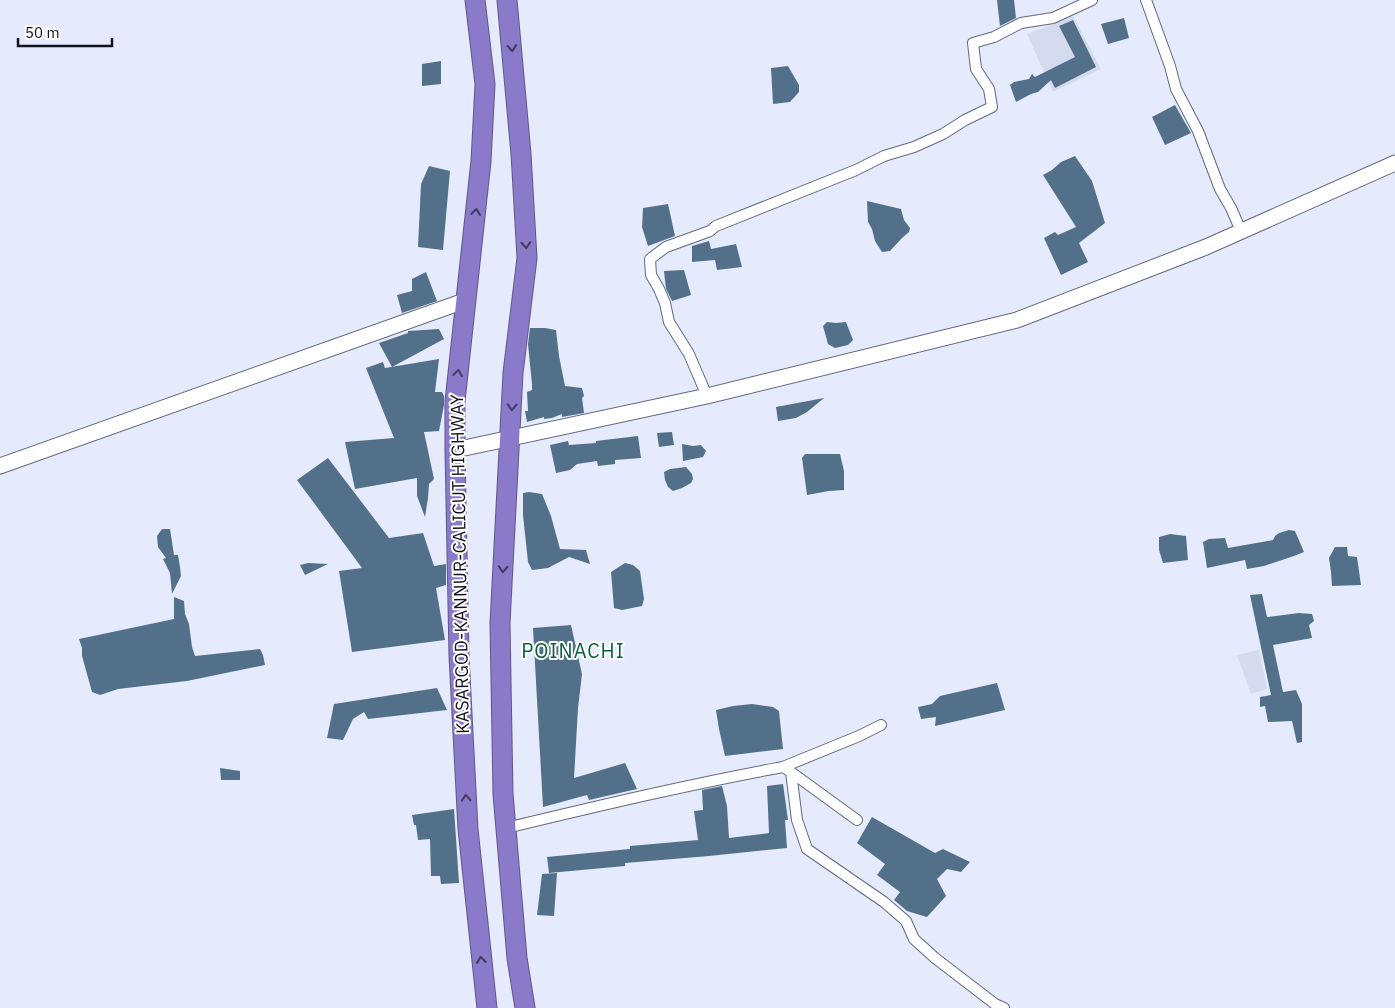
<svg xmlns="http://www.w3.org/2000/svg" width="1395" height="1008" font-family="'IBM Plex Sans',sans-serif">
  <rect width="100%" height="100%" fill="#e5ebfc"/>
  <path fill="#d4dbef" d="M1073,16l28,53 -48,23 -26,-58z
    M1259,650l8,39 -16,5 -14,-39z"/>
  <path fill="#53708b" d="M997,0h17l2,18 -16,8z
    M1124,18l5,20 -21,6 -7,-20z
    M1073,20l23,47 -41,21 -4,-8 -13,12 -7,2 -15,8 -6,-17 4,-3 15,-3 3,-5 3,3 40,-20 -16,-31z
    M441,61v23l-19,2v-22z
    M788,66l11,19v7l-9,10 -17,2 -2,-36z
    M1175,105l16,28 -26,12 -13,-28z
    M1075,156l17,25 13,42 -26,20 9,19 -27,13 -17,-37 11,-6 3,3 18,-8 -33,-52 9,-5 9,-8z
    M429,166l21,5 -7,79 -25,-3 3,-63z
    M867,201l34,8 3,11 6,8 -1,4 -7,6 -12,13 -8,1 -7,-11 -3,-12 -4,-7z
    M668,204l7,32 -27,10 -6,-19 1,-19z
    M709,241l2,8 25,-5 6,23 -25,3 -2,-10 -23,2v-16z
    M684,270l7,25 -19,6 -6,-12 -2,-18z
    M426,272l11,29 -35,12 -5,-18 15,-4v-12z
    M827,322l9,1 10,-1 7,18 -5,5 -13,3 -7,-4 -5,-18z
    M530,328h15l11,2 3,26 6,30 17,2 2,8 -2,2 2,15 -22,4v-3l-10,4 -8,1v-2l-17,5 -2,-11h3l-1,-19 5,-2v-6l-4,-40z
    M439,329l5,10 -52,28 -13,-24 29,-10v-2z
    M439,359l-4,33h7l2,4v9l-5,26 -15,1 10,47 -5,5 -1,14 -3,19 -8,-21v-18l-62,11 -10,-47 49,-4 -28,-70 17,-6 2,6z
    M824,398l-17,14 -11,6 -18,3 -2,-14z
    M672,432l2,13 -15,2 -2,-14z
    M638,436l3,22 -26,2v4l-17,2 -1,-5 -20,3 -7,6 -14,3 -6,-28 18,-4 1,4 27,-2v-2z
    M682,444l11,2 8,-1 5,6 -3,6 -20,4z
    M805,454h35l4,17v19l-15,1 -22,4 -5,-37z
    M328,458l61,80 34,-5 11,33 12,-2v21l-10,3 9,52 -93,12 -13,-81 23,-3 -65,-88z
    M686,467l6,7 1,5 -2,4 -9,5 -9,3 -5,-4 -3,-7 -1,-8 6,-3z
    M529,492l13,2 9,22 9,33 26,1 4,14 -21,-7 -21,11 -16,2 -4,-8 -5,-47v-22z
    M162,529h8l4,26h4l2,12 1,9 -9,18 -2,-21 -7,-14 3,-1 -8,-11 -1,-11z
    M1289,530l6,1 9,21 -10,4 -30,10 -17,3 -2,-9 -38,8 -4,-26 6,-3 16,-1 3,10 45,-8 2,-4 4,-3z
    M1170,534l16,2 2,24 -25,3 -4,-13v-13z
    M1335,547h12l1,9 9,1 4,28 -29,1 -1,-14 -2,-14z
    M308,563l20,1 -23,11 -5,-10z
    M625,563l8,2 7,6 4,28 -2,7 -20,4 -8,-2 -3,-36z
    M1262,594l5,23 32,-4 13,1 2,7 -5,4 3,13 -39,7 10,47 13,-2 6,14v38l-5,1 -5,-22 -24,1 -3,-16 -5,1v-10l11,-2 -21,-100z
    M174,597l10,4 1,13 4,10 3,23 3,9 65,-7 3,6 2,10 -78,16 -69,8 -18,6 -8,-3 -10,-36v-8l-3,-9 95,-20z
    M571,625l11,49 -4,34 -4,70 51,-15 12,26 -48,11 -2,-5 -44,12 -10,-179z
    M997,683l8,27 -70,16 1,-9 -15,2 -3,-12 14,-3 8,-8z
    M437,688l10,22 -79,9 -4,-7 -11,7 -10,21 -16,-2 7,-34z
    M752,704l21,3 6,4 4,38 -58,7 -6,-27 -3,-19 17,-4z
    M220,768l20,3v9h-19z
    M783,784l5,36h-3l2,28 -78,8 -84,7v3l-76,7 -2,-16 83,-8v-3l68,-6 -4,-29 9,-1 -1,-20 20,-4 5,20 2,32 40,-5 -2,-47z
    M454,809l5,74 -18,1 -1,-8h-9l-1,-37 -12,1 -2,-15h-2l-2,-10z
    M872,817l63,36 8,-4 27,13 -9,10 -14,-3 -10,10 9,17 -19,21 -20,-6 -13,-11 6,-8 -23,-17 8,-11 -28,-21z
    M557,873l-3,43 -17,-1 5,-41z"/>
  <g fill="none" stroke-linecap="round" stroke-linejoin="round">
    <defs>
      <path id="street" d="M1146,0l24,66 6,23 22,42 22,58 11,19 10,23
        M707,396l-18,-42 -20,-32 -4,-19 -6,-14 -8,-14 -1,-16 16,-12 44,-16 6,-5 140,-56 28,-14 30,-9 29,-13 22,-14 27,-13 -3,-18 -13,-20 -3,-26 21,-6 27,-14 32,-5 39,-18
        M783,767l76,-31 22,-11
        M791,772l66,48
        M506,828c92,-22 184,-44 277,-61l8,5 6,48 10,29 77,53 22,19 8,18 21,19 60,46 9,4"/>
      <path id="secondary" d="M455,450l252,-54 310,-76 189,-73 189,-84
        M0,466l467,-166"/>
      <path id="highway" d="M475,0l10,84 -4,77 -26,240v49l4,206 9,173 19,179
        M507,0l14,154 6,104 -14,115 -13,250 3,171 14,164 8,50"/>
    </defs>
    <use href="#street" stroke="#616982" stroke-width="12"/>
    <use href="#secondary" stroke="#616982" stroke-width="17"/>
    <use href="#highway" stroke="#60568c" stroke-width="21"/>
    <use href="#street" stroke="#fff" stroke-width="10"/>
    <use href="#secondary" stroke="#fff" stroke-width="15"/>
    <use href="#highway" stroke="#8b7ac9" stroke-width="19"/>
  </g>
  <defs><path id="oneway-chevron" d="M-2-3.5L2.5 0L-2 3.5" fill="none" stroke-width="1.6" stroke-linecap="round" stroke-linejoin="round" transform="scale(1.25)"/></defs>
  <g stroke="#413c61">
    <use href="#oneway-chevron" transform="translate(512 48) rotate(85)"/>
    <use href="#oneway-chevron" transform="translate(476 212) rotate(-84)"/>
    <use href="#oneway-chevron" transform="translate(526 245) rotate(87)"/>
    <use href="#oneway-chevron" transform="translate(458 373) rotate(-83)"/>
    <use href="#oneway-chevron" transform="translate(512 407) rotate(92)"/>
    <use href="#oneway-chevron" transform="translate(503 569) rotate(93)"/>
    <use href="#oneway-chevron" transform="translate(466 798) rotate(-93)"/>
    <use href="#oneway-chevron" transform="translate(481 960) rotate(-96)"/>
  </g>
  <g text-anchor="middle" stroke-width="4" stroke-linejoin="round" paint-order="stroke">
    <g font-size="18" fill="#0f121c" stroke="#fff">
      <text transform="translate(460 564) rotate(-91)" y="6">KASARGOD-KANNUR-CALICUT HIGHWAY</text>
    </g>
    <g font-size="20" letter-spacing="1" fill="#0a623b" stroke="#fff">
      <text x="573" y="658">POINACHI</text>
    </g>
  </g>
  <path d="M18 38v8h94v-8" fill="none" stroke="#0f121c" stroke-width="2.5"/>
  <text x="25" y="38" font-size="15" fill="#0f121c" stroke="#ffffff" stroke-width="4" paint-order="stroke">50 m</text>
</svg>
